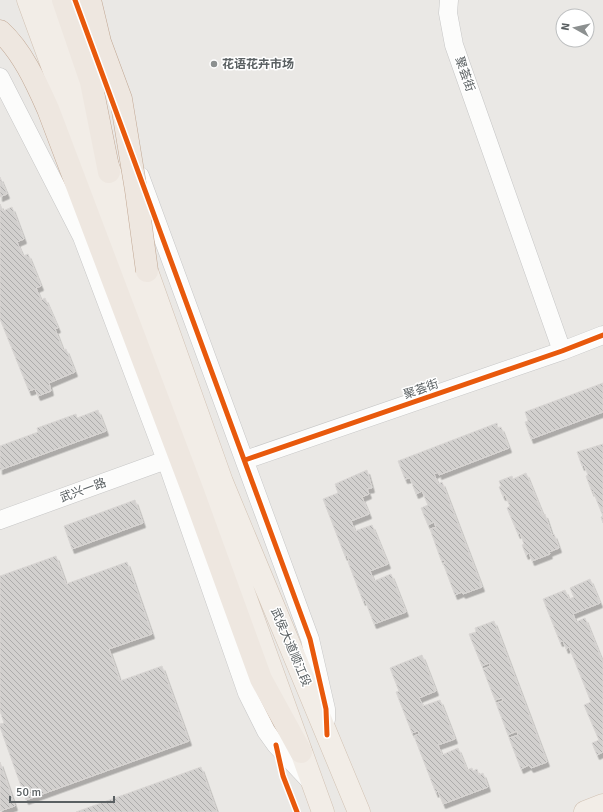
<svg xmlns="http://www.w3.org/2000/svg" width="603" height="812" font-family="Signika,'Noto Sans SC',sans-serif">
  <defs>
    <pattern id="building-back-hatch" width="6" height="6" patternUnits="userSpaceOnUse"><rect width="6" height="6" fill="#d2d0ce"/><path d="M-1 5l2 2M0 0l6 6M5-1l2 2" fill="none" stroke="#adacab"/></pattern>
    <filter id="shadow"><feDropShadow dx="2.5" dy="4.5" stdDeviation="0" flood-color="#0004"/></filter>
  </defs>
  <rect width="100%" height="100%" fill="#eae8e5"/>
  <path fill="url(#building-back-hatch)" stroke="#d9d6d4" filter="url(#shadow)" d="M0,177l7,17 -7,3z
    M0,204l3,7 9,-4 12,32 -7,3 6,14 5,-2 13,32 -5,2 5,12 4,-2 13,30 -3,1 8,21 3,-1 9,23 -26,11 2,8 -13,5 -3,-7 -6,2 -29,-72z
    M603,383v29l-72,27 -6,-17 3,-1 -3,-9z
    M98,410l8,21 -106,39v-24l38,-14 -1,-4 39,-14 1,4z
    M497,423l1,5 3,-1 8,21 -70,27v-3l-5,2 4,10 4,-2 40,105 -19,7 -1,-2 -7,3 -12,-32h2l-1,-3h-3l-11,-31 6,-2 -2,-5 -6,3 -7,-17 7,-3 -6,-14 -6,3 -6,-16 -5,1 -7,-18z
    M603,444v79l-2,-6 2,-1 -10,-25 -1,1 -6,-16 2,-1 -4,-10 -2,1 -5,-14z
    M367,470l5,18 -5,1 2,5 -7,3 7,17 -18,7 4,10 17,-6 16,39 -18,7 4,10 17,-7 15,38 -32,12 -9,-24 -2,1 -15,-39 1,-1 -2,-6 -2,1 -22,-57 15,-6 -3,-9z
    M526,473l17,42 2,-1 7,21 2,-1 5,14 -10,4 1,2 -18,7 -3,-8 -3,2 -4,-10 2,-1 -4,-11 -2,1 -11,-26 3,-2 -5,-11 -2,1 -4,-9 2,-1 -2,-5 13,-5 1,3z
    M135,500l8,23 -71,26 -8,-23z
    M56,556l10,28 61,-22 25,72 -43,15 11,32 42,-15 27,75 -163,59 -26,-73v-3l4,-1 -4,-12v-135z
    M590,579l10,24 -27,11 3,8 9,-4 18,45v89l-6,3 -5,-12 7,-3 -15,-35 7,-3 -22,-55 -3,2 -3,-8 -3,1 -17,-43 22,-9 4,9 5,-2 -4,-9z
    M494,621l53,141 -16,6 -2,-3 -8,4 -12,-31 9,-3 -1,-4 -9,4 -12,-32 7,-2 -1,-3 -7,2 -12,-31 7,-3 -1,-3 -7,3 -13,-32 7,-2 -1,-4z
    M422,655l14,36 -17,7 4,8 17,-6 15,39 -17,6 4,10 16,-7 9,22 5,-2 1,3 4,-2 2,6 4,-2 5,14 -45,17 -5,-13 -2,2 -22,-57 5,-2 -1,-3 -6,2 -16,-41 3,-1 -9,-23z
    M0,762l15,44 -15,5z
    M201,767l16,45h-141z"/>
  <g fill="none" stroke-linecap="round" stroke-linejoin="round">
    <defs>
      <path id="minor" d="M75,0l19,51
        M449,0l-1,13 6,32 108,306
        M0,77l82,160 84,223 81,233 19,38 10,14 35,37
        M140,176l170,463 16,70v11
        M245,460l317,-109 41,-16
        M0,520l166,-60"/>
      <path id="major" d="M28,0l179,490 116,322
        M46,0l101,271 75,211 137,330
        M76,0l1,4
        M585,812l18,-7"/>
      <path id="highway" d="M63,0l28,82 18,90
        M0,31c22,20 36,51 48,78l145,383 68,187 40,73"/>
    </defs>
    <use href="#minor" stroke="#c6c6c6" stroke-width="19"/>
    <use href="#major" stroke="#d2c2b3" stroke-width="23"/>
    <use href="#highway" stroke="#c1a793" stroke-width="23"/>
    <use href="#minor" stroke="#fcfcfb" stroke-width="18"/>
    <use href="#major" stroke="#f2ede7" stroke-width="22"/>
    <use href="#highway" stroke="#eee7e0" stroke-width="22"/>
    <defs>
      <path id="highway-bridge" d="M90,0l10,42 21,57 15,91 11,81"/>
    </defs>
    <use href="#highway-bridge" stroke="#c1a793" stroke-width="23" stroke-linecap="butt"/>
    <use href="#highway-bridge" stroke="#eee7e0" stroke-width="22"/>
    <defs>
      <path id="cycleway" d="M75,0l235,639 16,70 1,26
        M245,460l317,-109 41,-16
        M276,745l7,31 14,36"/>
    </defs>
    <use href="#cycleway" stroke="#fff" stroke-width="8"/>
    <use href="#cycleway" stroke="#e8590c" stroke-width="5"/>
  </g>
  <circle fill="#8c9090" stroke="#fff" stroke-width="1.5" cx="214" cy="64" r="4"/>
  <g text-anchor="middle" stroke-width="3" stroke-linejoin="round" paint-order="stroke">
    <g font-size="12" font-weight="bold" fill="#5a6062" stroke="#fff" text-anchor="start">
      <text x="222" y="68">花语花卉市场</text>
    </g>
    <g font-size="12" fill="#5a6062" stroke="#fff">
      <text transform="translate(465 74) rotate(71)" y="4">聚荟街</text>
      <text transform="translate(421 389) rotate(-19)" y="4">聚荟街</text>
      <text transform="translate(83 490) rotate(-20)" y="4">武兴一路</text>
      <text transform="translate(291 647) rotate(67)" y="4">武侯大道顺江段</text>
    </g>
  </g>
  <g transform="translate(575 28) rotate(278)"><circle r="19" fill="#ffffff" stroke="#bdbfc0"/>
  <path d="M0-3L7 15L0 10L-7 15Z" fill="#8c9090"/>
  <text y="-6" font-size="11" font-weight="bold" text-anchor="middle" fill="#5a6062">N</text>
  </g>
  <path d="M10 796v6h104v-6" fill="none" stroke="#5a6062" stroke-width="2"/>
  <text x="16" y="796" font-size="12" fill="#5a6062" stroke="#ffffff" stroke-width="3" paint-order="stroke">50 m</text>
</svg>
